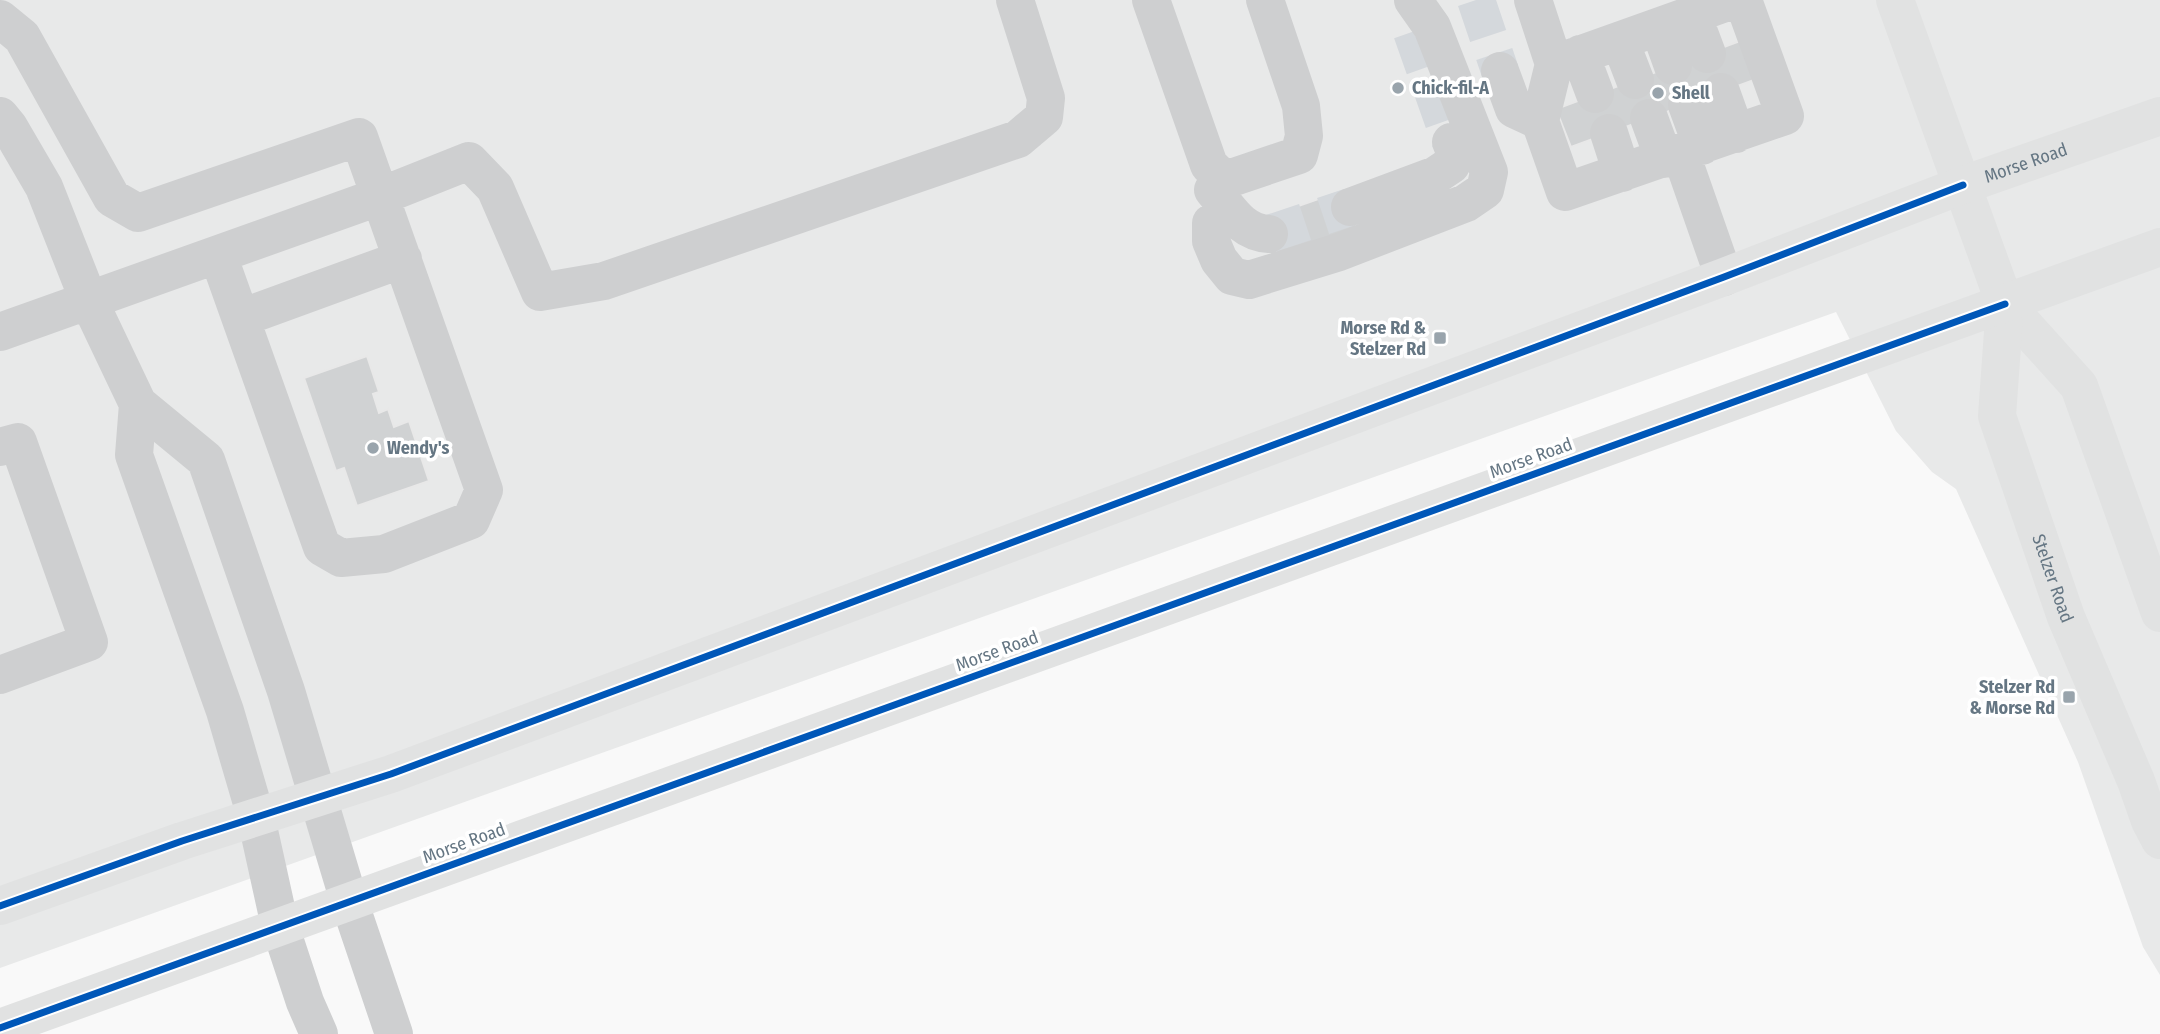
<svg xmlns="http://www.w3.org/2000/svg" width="2160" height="1034" font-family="'Fira Sans Condensed',sans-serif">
  <rect width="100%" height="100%" fill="#f9f9f9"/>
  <path fill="#e8e9e9" d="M0,0h2160v975l-17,-28 -65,-185 -122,-273 -24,-17 -36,-41 -60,-119 -1836,656z"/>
  <path fill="#d0d2d3" stroke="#e8e8e8" stroke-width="2" d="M1740,41l14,39 -183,67 -15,-38z
    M1344,190l14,41 -79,28 -15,-41z
    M367,356l12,36 -6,2 6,19 9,-4 6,18 15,-6 20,60 -72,25 -13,-38 -8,3 -32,-93z"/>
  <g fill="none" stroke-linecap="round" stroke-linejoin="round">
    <path stroke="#d4d8dc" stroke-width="38" stroke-dasharray="38 19" stroke-linecap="butt" d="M1476,0l24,71
      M1412,32l39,110
      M1269,234l81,-27"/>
    <path stroke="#cecfd0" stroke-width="38" d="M1151,0l58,165 11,11 14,1 65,-22 5,-19 -3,-30 -36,-106
      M1533,0l21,64 -14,57 25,71 220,-76 -42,-116
      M1692,14l15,40
      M0,19l22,18 90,161 26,15 221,-76 125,353 -13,30 -87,34 -43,4 -19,-11 -104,-292
      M1659,27l14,39
      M1620,41l15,39
      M1580,54l15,40
      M1554,64l179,-64
      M1500,71l14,38 26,12
      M1721,92l15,42
      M1687,105l15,41
      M0,116l9,11 35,60 45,114 49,103 68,56 80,231 63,210 45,133
      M1649,118l15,41
      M1609,133l13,40
      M1681,154l43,123
      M1213,190c17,20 28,42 56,44
      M1350,207l86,-32 15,-10 4,-13 -4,-10
      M1211,223v18l8,19 13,16 17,4 90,-28 127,-49 19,-13 4,-18 -57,-145 -19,-27
      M241,318l162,-59
      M0,332l381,-136 88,-35 26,27 45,104 64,-11 414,-142 26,-22 2,-19 -31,-98
      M138,404l-4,51 91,256 31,106 24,109 25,76 14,32
      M0,447l18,-5 71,200 -89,33"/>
    <g stroke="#e1e2e2" stroke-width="38">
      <path d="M1895,0l110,304 74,82 81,227"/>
      <path id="s1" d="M2005,304l-8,112 69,201 70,164 14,40 10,19"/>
      <path id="s2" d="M0,906l182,-65 209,-67 1333,-497 239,-92 197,-69"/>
      <path d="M0,1028l2160,-781"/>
    </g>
    <defs>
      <path id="cycleway" d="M0,906l182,-65 209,-67 1333,-497 239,-92
        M0,1028l2005,-724"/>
    </defs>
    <use href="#cycleway" stroke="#fff" stroke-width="11"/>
    <use href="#cycleway" stroke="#0057b8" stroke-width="7"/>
  </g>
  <g fill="#99a4ac" stroke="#fff" stroke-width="2.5">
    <circle cx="1398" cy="88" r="7"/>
    <circle cx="1658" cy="93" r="7"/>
    <rect x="1433" y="331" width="14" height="14" rx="3.5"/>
    <circle cx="373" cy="448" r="7"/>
    <rect x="2062" y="690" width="14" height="14" rx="3.5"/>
  </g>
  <g text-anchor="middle" stroke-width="7" stroke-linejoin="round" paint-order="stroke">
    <g font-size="18" font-weight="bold" fill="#657683" stroke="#fff" text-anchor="start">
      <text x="1412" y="94">Chick-fil-A</text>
      <text x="1672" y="99">Shell</text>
      <text x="1426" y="334" text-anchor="end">Morse Rd &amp;<tspan x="1426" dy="21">Stelzer Rd</tspan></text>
      <text x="387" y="454">Wendy's</text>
      <text x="2055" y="693" text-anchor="end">Stelzer Rd<tspan x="2055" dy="21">&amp; Morse Rd</tspan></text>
    </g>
    <g font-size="18" fill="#657683" stroke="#fff">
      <text dy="6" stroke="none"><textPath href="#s2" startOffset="2158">Morse Road</textPath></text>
      <text transform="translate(1531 458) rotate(-20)" y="6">Morse Road</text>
      <text dy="6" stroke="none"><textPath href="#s1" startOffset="284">Stelzer Road</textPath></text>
      <text transform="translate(997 651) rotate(-20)" y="6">Morse Road</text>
      <text transform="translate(464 843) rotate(-20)" y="6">Morse Road</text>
    </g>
  </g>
</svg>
